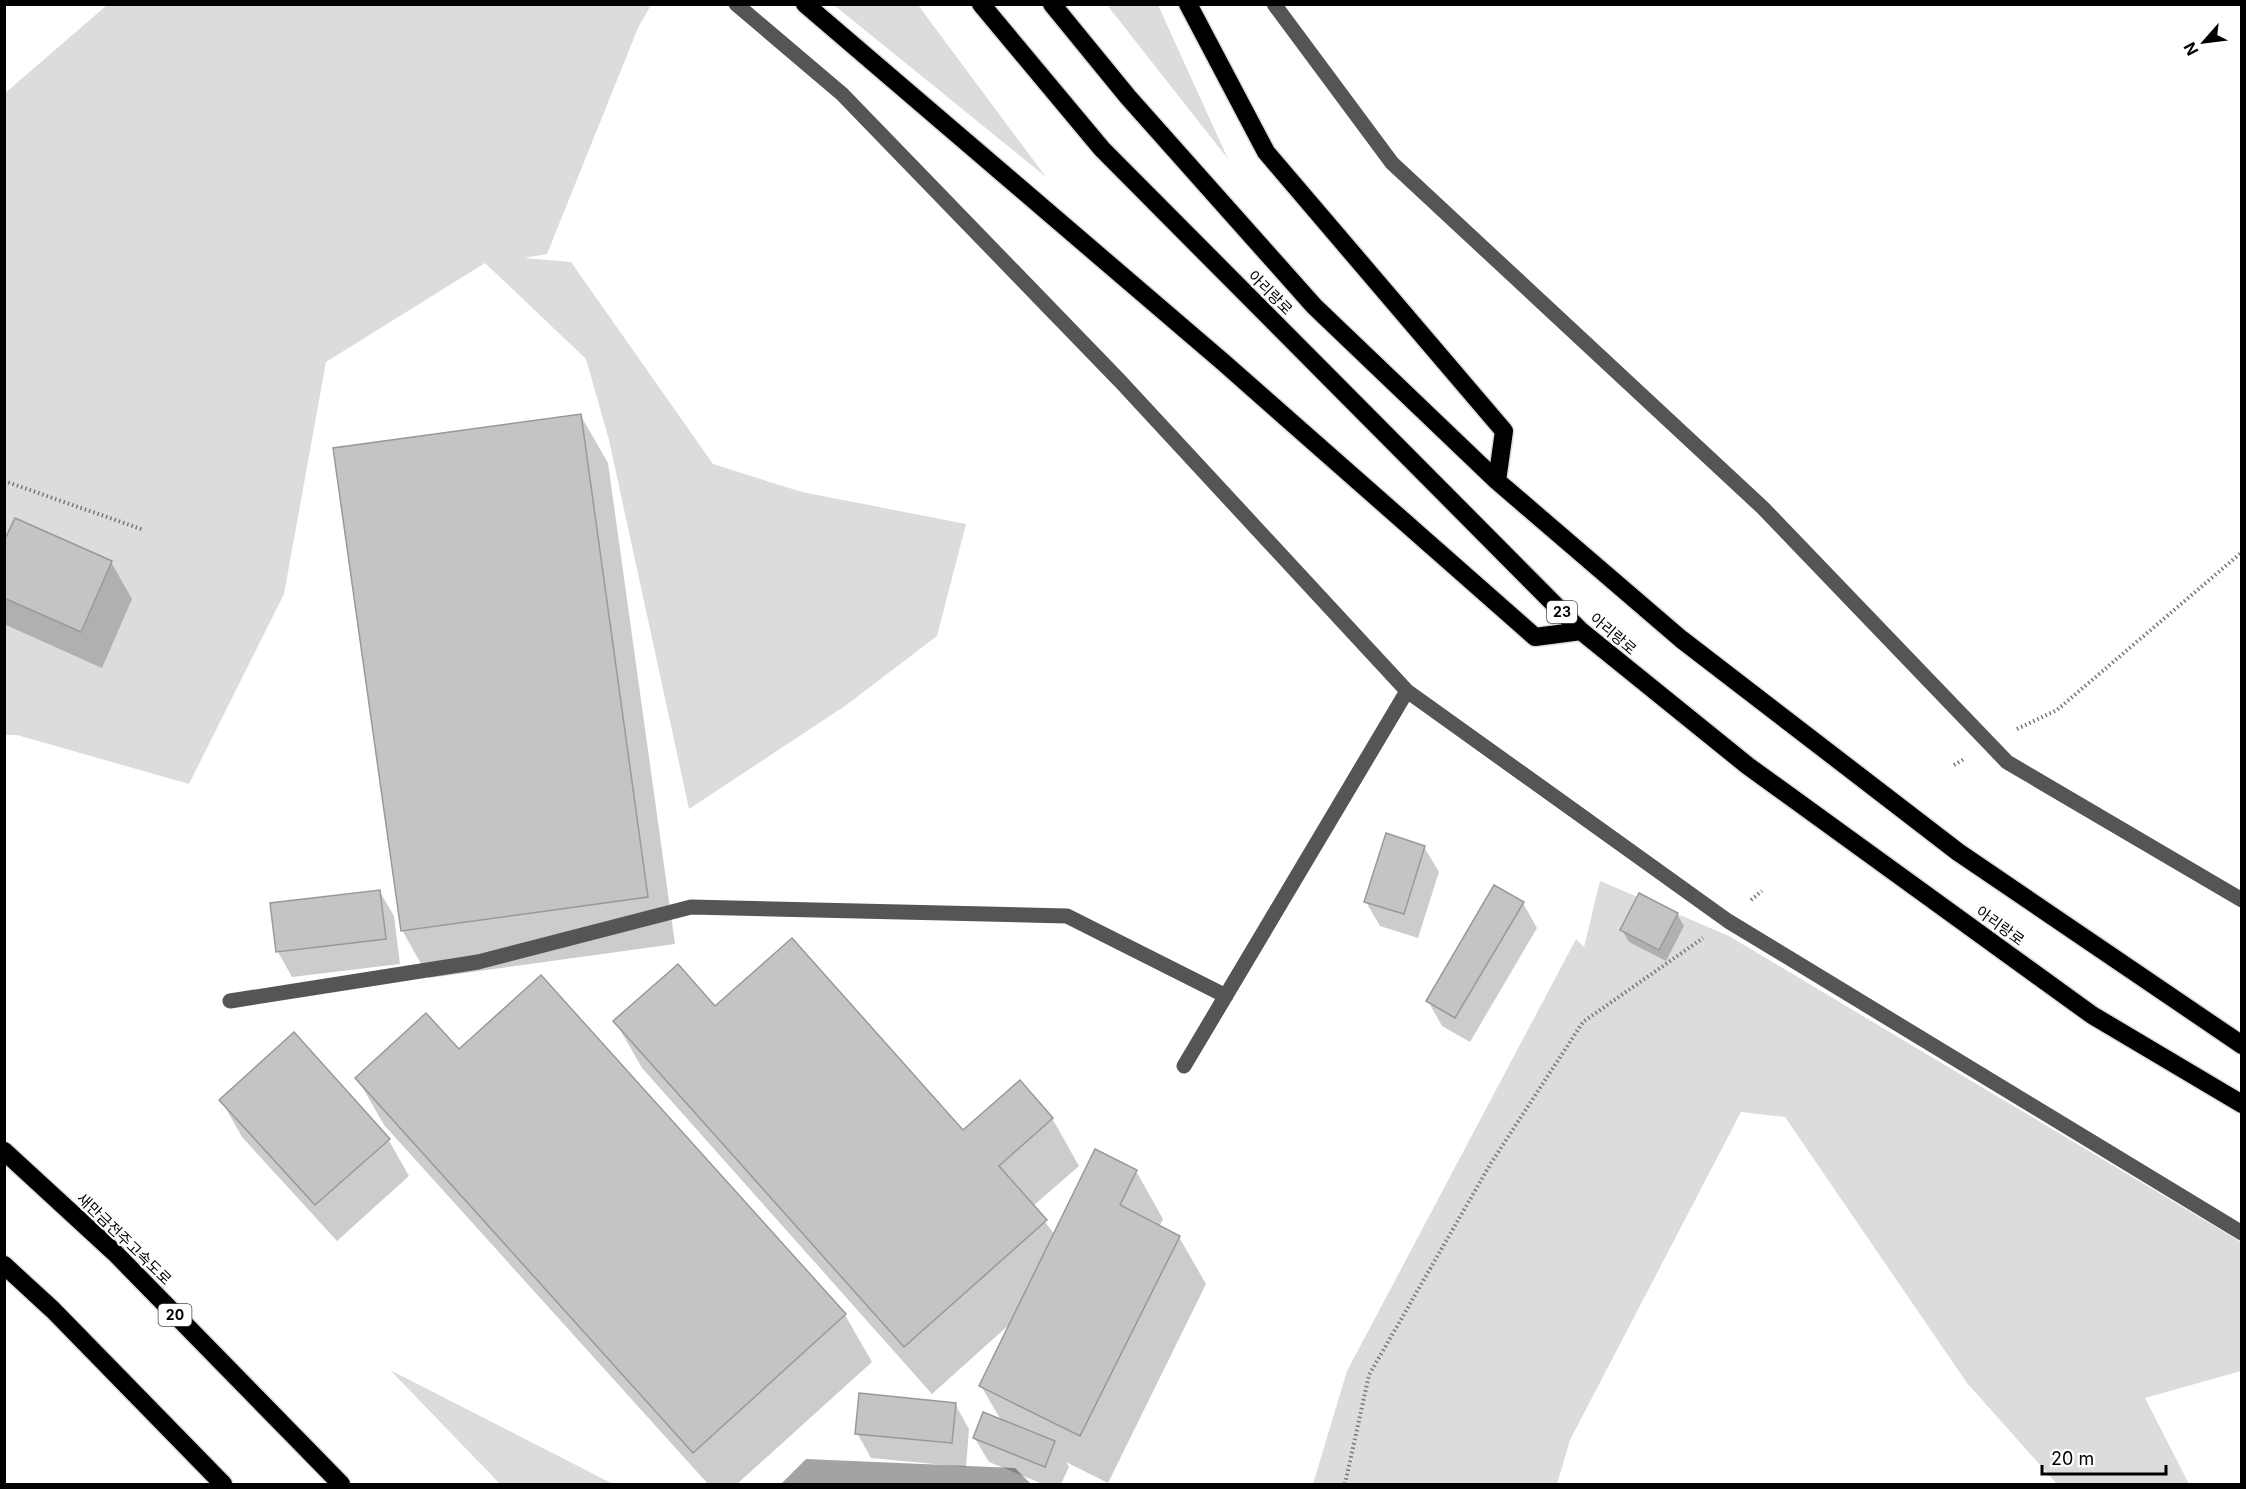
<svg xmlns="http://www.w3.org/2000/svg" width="2246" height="1489" font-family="Inter,'Noto Sans KR',sans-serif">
  <rect width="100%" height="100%" fill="#fff"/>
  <path fill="#dcdcdc" d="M107,5h544l-13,23 -91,226 -23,4 47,4 142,202 89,28 164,32 -29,112 -92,70 -156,103 -80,-369 -23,-81 -101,-96 -159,99 -42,232 -95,190 -172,-49h-12l-1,-641z
    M834,5h84l128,172z
    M1107,5h51l70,154z
    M1600,881l129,55 512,306v129l-96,27 44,86h-132l-90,-101 -182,-266 -44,-5 -171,328 -13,44h-244l34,-113 229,-432 8,8z
    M390,1370l223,114h-113z"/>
  <path fill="#a3a3a3" d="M806,1459l209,9 16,16h-250z"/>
  <path fill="#0003" d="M581,416l27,47 67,481 -246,34 -27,-48z
    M4,544l107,18 21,37 -30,69 -96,-43z
    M1424,847l15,25 -21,66 -38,-12 -14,-24z
    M380,892l14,24 6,48 -108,13 -14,-25 -7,-48z
    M1523,903l14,25 -67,114 -28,-16 -14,-25z
    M1677,914l7,12 -18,35 -37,-19 -7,-12z
    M715,1008l248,125 89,-15 27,48 -46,40 22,29 81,-64 27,48 -4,8 20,10 27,47 -98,199 -42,-21 3,5 -8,17h-18l-54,-22 -15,-25 27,-17 -20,-34 30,-63 -79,71 -290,-326 -27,-47z
    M459,1051l386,264 27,47 -135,122h-29l-324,-359 -27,-47z
    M221,1100l167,39 21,37 -72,65 -95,-104z
    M955,1404l14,25 -3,38 -95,-9 -14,-25z"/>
  <path fill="#c4c4c4" stroke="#999" stroke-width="1.5" d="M581,414l67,483 -247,34 -68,-483z
    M15,518l97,43 -31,71 -77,-34v-57z
    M1386,833l39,13 -21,68 -40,-12z
    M1494,885l30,17 -69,116 -29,-17z
    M380,890l6,49 -110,13 -6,-49z
    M1639,893l39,20 -19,37 -39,-20z
    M792,938l171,192 57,-50 33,38 -54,48 48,54 -143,127 -291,-326 65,-57 37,42z
    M541,975l305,339 -153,139 -338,-375 71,-65 33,36z
    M294,1032l96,107 -75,66 -96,-105z
    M1095,1149l42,21 -17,35 60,31 -100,200 -101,-50z
    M859,1393l97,10 -4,40 -97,-9z
    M983,1412l72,29 -10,26 -72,-29z"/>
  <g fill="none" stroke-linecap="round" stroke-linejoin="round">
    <defs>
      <path id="highway" d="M805,4l418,358 312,275 46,-6
        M981,4l121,145 479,482 167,135 344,249 150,89
        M1052,4l76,93 186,209 183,175 184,158 277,213 284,193
        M1188,4l78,148 238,279 -7,50
        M4,1151l111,102 226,231
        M4,1265l49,45 170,174"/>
    </defs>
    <use href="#highway" stroke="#dbdbdb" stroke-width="21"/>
    <path stroke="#777" stroke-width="4" stroke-dasharray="1.5 3" stroke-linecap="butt" d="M4,481l140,49
      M2017,729l40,-19 185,-158
      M1954,765l10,-6
      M1751,900l11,-9
      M1345,1484l24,-109 122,-212 92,-141 120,-84"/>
    <path stroke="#555" stroke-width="15" d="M736,4l106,90 278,287 287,310 321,230 514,312
      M1274,4l118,159 371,345 244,254 235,138
      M230,1001l248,-39 213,-55 376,9 159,80
      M1184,1066l223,-375"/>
    <use href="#highway" stroke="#000" stroke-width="18"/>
  </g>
  <g text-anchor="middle" stroke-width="4.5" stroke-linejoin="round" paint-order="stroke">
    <g fill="#fff" stroke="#4c4c4c" stroke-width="1.5">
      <rect x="1547" y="601" width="30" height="22" rx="4.5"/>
      <rect x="158.5" y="1304" width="33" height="22" rx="4.5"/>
    </g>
    <g font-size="14" font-weight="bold" fill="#000">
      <text x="1562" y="617">23</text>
      <text x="175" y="1320">20</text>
    </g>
    <g font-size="15" fill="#000" stroke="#fff">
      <text transform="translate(1270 293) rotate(45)" y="5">아리랑로</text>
      <text transform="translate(1613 634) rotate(40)" y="5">아리랑로</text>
      <text transform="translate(2000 926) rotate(36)" y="5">아리랑로</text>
      <text transform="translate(124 1239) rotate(44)" y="5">새만금전주고속도로</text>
    </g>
  </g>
  <rect width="2246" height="1489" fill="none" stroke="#000000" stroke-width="12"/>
  <g transform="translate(2204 42) rotate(242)" stroke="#ffffff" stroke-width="4.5" paint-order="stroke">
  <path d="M0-4.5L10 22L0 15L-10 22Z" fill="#000000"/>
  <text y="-9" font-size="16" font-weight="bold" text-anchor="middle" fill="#000000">N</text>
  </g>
  <path d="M2042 1465v9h124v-9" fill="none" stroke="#000000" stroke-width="3"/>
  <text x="2051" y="1465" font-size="18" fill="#000000" stroke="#ffffff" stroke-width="4.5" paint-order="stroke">20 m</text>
</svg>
